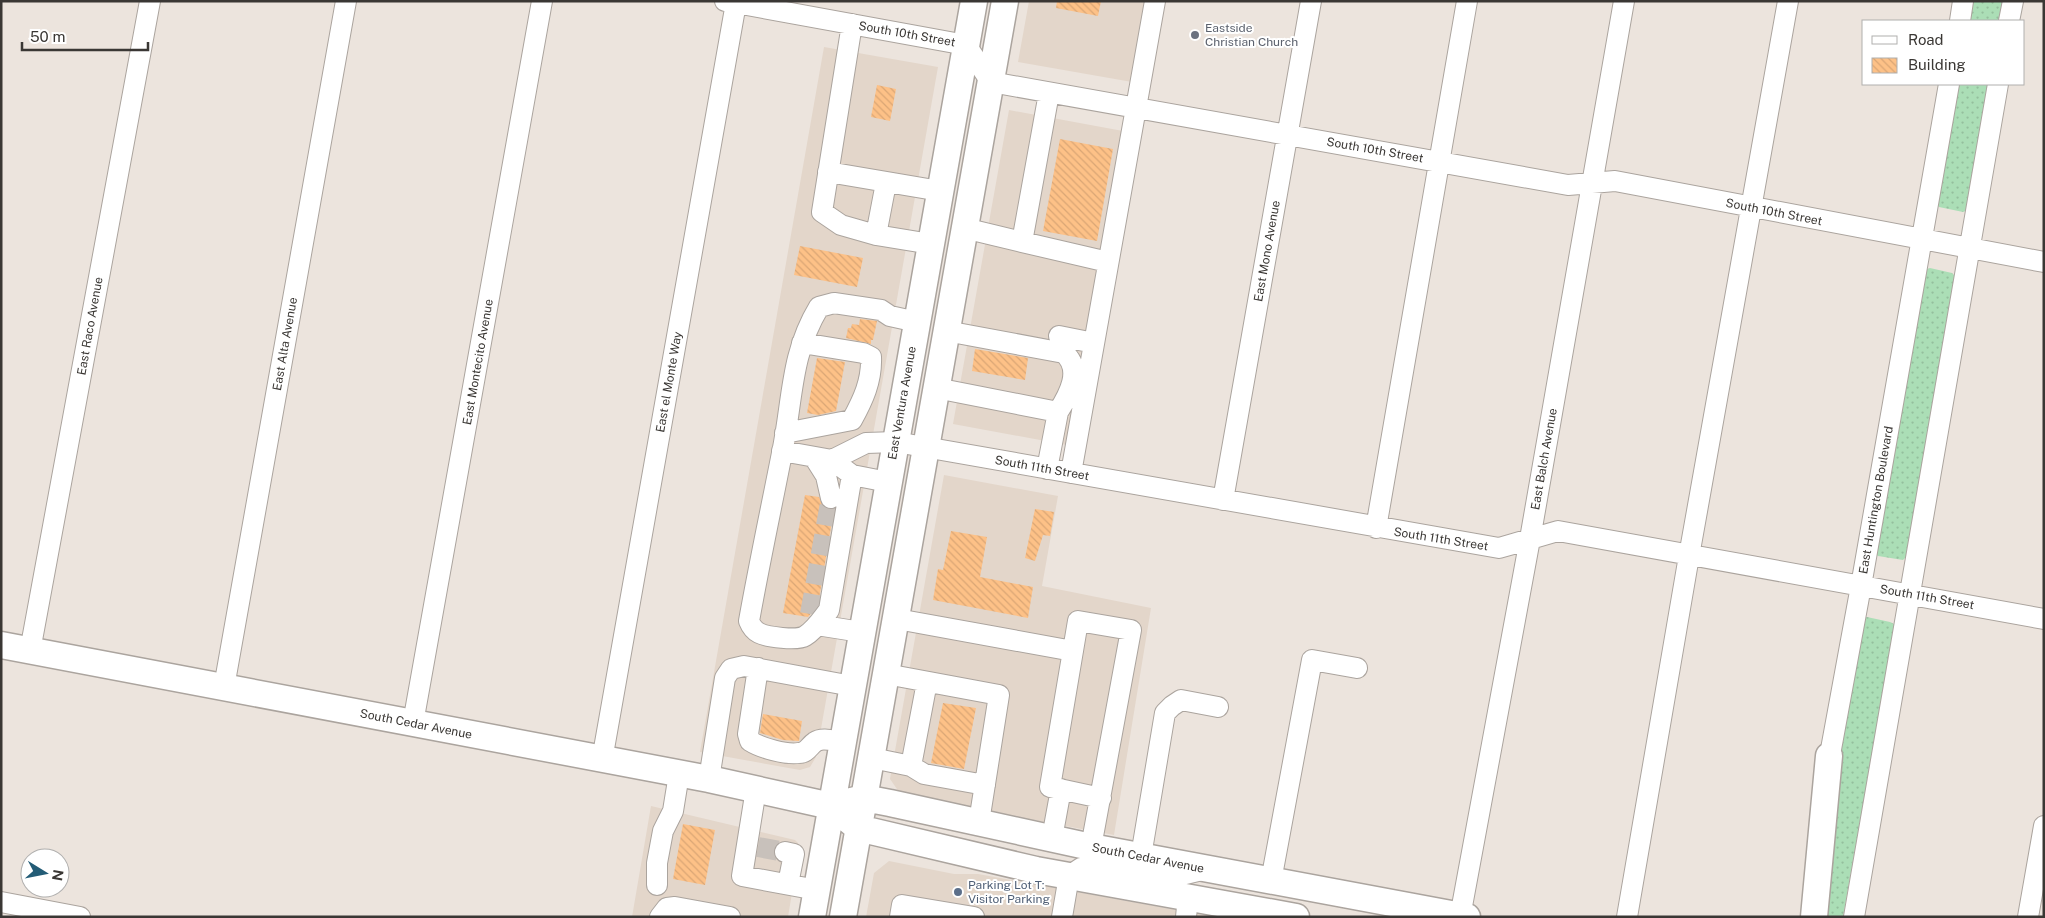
<svg xmlns="http://www.w3.org/2000/svg" width="2045" height="918" font-family="'Public Sans',sans-serif">
  <defs>
    <pattern id="grass-dots" width="8" height="8" patternUnits="userSpaceOnUse" patternTransform="scale(1.25)"><rect width="8" height="8" fill="#abdeb6"/><path d="M2 2h.1M6 6h.1" fill="none" stroke="#94bf9d" stroke-width="1.8" stroke-linecap="round"/></pattern>
    <pattern id="building-back-hatch" width="6" height="6" patternUnits="userSpaceOnUse" patternTransform="scale(1.25)"><rect width="6" height="6" fill="#fdc187"/><path d="M-1 5l2 2M0 0l6 6M5-1l2 2" fill="none" stroke="#daa675"/></pattern>
  </defs>
  <rect width="100%" height="100%" fill="#ece4dd"/>
  <path fill="#e3d6ca" d="M1029,1h117l-14,81 -114,-20z
    M824,47l114,20 -122,690 -6,10 -10,3 -100,-18z
    M1009,110l114,21 -56,314 -114,-21z
    M944,475l114,21 -16,90 109,22 -37,227 -113,-21 -102,-22 -9,-13z
    M651,806l144,34 3,3 1,8 -11,66h-156z
    M889,861l65,13h24l237,43h-349l8,-44z"/>
  <path fill="url(#grass-dots)" d="M1971,1h34l-3,20h-35z
    M1956,84h35l-23,126 -5,2 -24,-5 -3,-4z
    M1930,268l22,5 4,4 -49,279 -4,4 -25,-4 -2,-2 51,-285z
    M1867,617l23,5 4,2v5l-51,288h-23l15,-134 29,-165z"/>
  <path fill="url(#building-back-hatch)" d="M1057,1h44l-3,15 -42,-8z
    M877,85l19,4 -6,32 -19,-4z
    M1060,139l53,10 -16,92 -54,-10z
    M800,246l63,12 -6,29 -63,-12z
    M860,319l17,2 -4,19h-2v4l-25,-6 2,-10h3l1,-4 7,1z
    M975,349l53,9 -3,22 -53,-9z
    M817,358l28,4 -9,49 -18,4 -11,-2z
    M805,495l14,2 4,9 5,3h6l-16,96 -10,12 -25,-4z
    M1035,509l19,3 -4,24 -7,-1 -8,26 -10,-3z
    M951,531l36,6 -7,40 53,10 -5,31 -95,-18 5,-31 5,1z
    M943,703l33,5 -12,61 -33,-6z
    M763,714l39,7 -3,20 -16,-1 -23,-7z
    M683,824l32,6 -10,55 -32,-6z"/>
  <g fill="none" stroke-linecap="round" stroke-linejoin="round">
    <path stroke="#c8c1bb" stroke-width="20" stroke-dasharray="20 10" stroke-linecap="butt" d="M810,614l21,-116
      M758,847l27,5"/>
    <defs>
      <path id="minor" d="M725,1l241,44 25,37 577,103 47,-4 429,81
        M1960,21l3,-20
        M2009,21l4,-20
        M852,24l-30,188 19,13 35,10 55,9
        M828,172l112,19
        M964,228l58,14 27,-149
        M876,235l10,-52
        M1022,242l86,20
        M946,331l118,22c19,16 5,42 -6,59
        M1059,336l35,7
        M936,388l122,24 -11,57
        M785,433l67,-13c11,-20 20,-39 19,-63l-8,-4 -61,-10
        M782,451l50,9 20,15 36,7
        M814,457l12,19 5,22
        M832,460l34,-17 30,-1 603,106 59,-17 486,88
        M1071,473l84,-472
        M852,475l-23,135c-7,9 -14,20 -24,26 -8,5 -38,1 -46,-3 -6,-3 -8,-7 -10,-12 10,-56 22,-112 33,-168 11,-53 8,-98 37,-146l15,-4 47,7 9,6 27,6
        M1223,500l88,-499
        M1376,528l91,-527
        M897,619l176,32
        M817,625l44,7
        M30,651l120,-650
        M758,668l-10,66 2,7c11,7 36,14 49,12 8,0 10,-7 16,-11 7,-5 19,-1 27,0
        M886,674l113,21 -20,127
        M224,687l122,-686
        M413,723l129,-722
        M872,758l39,8 13,8 61,11
        M602,760l134,-757
        M911,766l16,-84
        M1827,771l34,-185 88,-502
        M709,779l16,-101 6,-9 13,-3 108,20
        M756,789l-14,87 75,14
        M1052,838l9,-49
        M1091,847l40,-217 -53,-9 -28,166 51,11
        M785,852l9,2 -6,30
        M1141,856l24,-143 7,-7 9,-6 37,7
        M1271,881l41,-221 45,8
        M657,885v-22l6,-32 10,-20 6,-37
        M1,902l79,15
        M660,917l7,-9 8,-1 55,10
        M900,917l2,-12 72,12
        M1062,917l7,-41 12,-8 15,-1 77,10 29,-7
        M1186,917l2,-20
        M1460,917l70,-378 94,-538
        M1627,917l62,-361 99,-555
        M1854,917l144,-833
        M2028,917l16,-91"/>
      <path id="major" d="M1,645l708,134 122,27 33,-8 26,5 201,44 376,70
        M845,817l13,11 178,42 260,47
        M812,917l162,-916
        M843,917l162,-916
        M1814,917l15,-161"/>
    </defs>
    <use href="#minor" stroke="#aba49e" stroke-width="22"/>
    <use href="#major" stroke="#aba49e" stroke-width="29"/>
    <use href="#minor" stroke="#fff" stroke-width="20"/>
    <use href="#major" stroke="#fff" stroke-width="26"/>
  </g>
  <circle fill="#6b7280" stroke="#fff" stroke-width="2" cx="1195" cy="35" r="5"/>
  <circle fill="#5c6f8a" stroke="#fff" stroke-width="2" cx="958" cy="892" r="5"/>
  <g text-anchor="middle" stroke-width="4" stroke-linejoin="round" paint-order="stroke">
    <g font-size="12" fill="#5b616d" stroke="#fff" text-anchor="start">
      <text x="1205" y="32">Eastside<tspan x="1205" dy="14">Christian Church</tspan></text>
    </g>
    <g font-size="12" fill="#3a3734" stroke="#fff">
      <text transform="translate(907 34) rotate(10)" y="4">South 10th Street</text>
      <text transform="translate(1375 150) rotate(10)" y="4">South 10th Street</text>
      <text transform="translate(1774 212) rotate(11)" y="4">South 10th Street</text>
      <text transform="translate(1267 251) rotate(-80)" y="4">East Mono Avenue</text>
      <text transform="translate(90 326) rotate(-80)" y="4">East Raco Avenue</text>
      <text transform="translate(285 344) rotate(-80)" y="4">East Alta Avenue</text>
      <text transform="translate(478 362) rotate(-80)" y="4">East Montecito Avenue</text>
      <text transform="translate(669 382) rotate(-80)" y="4">East el Monte Way</text>
      <text transform="translate(902 403) rotate(-80)" y="4">East Ventura Avenue</text>
      <text transform="translate(1544 459) rotate(-80)" y="4">East Balch Avenue</text>
      <text transform="translate(1042 468) rotate(10)" y="4">South 11th Street</text>
      <text transform="translate(1876 500) rotate(-80)" y="4">East Huntington Boulevard</text>
      <text transform="translate(1441 539) rotate(9)" y="4">South 11th Street</text>
      <text transform="translate(1927 597) rotate(10)" y="4">South 11th Street</text>
      <text transform="translate(416 724) rotate(11)" y="4">South Cedar Avenue</text>
      <text transform="translate(1148 858) rotate(11)" y="4">South Cedar Avenue</text>
    </g>
    <g font-size="12" fill="#4e5e75" stroke="#fff" text-anchor="start">
      <text x="968" y="889">Parking Lot T:<tspan x="968" dy="14">Visitor Parking</tspan></text>
    </g>
  </g>
  <rect width="2045" height="918" fill="none" stroke="#3a3734" stroke-width="5"/>
  <rect x="1862" y="20" width="162" height="65" fill="#ffffff" stroke="#b0afae"/>
  <rect x="1872" y="36" width="25" height="8" fill="#ffffff" stroke="#b0afae"/>
  <text x="1908" y="45" font-size="15" fill="#3a3734">Road</text>
  <rect x="1872" y="58" width="25" height="15" fill="url(#building-back-hatch)" stroke="#b0afae"/>
  <text x="1908" y="70" font-size="15" fill="#3a3734">Building</text>
  <g transform="translate(45 873) rotate(100)"><circle r="24" fill="#ffffff" stroke="#b0afae"/>
  <path d="M0-4L9 19L0 12L-9 19Z" fill="#235c76"/>
  <text y="-8" font-size="14" font-weight="bold" text-anchor="middle" fill="#3a3734">N</text>
  </g>
  <path d="M22 42v8h126v-8" fill="none" stroke="#3a3734" stroke-width="2.5"/>
  <text x="30" y="42" font-size="15" fill="#3a3734" stroke="#ffffff" stroke-width="4" paint-order="stroke">50 m</text>
</svg>
